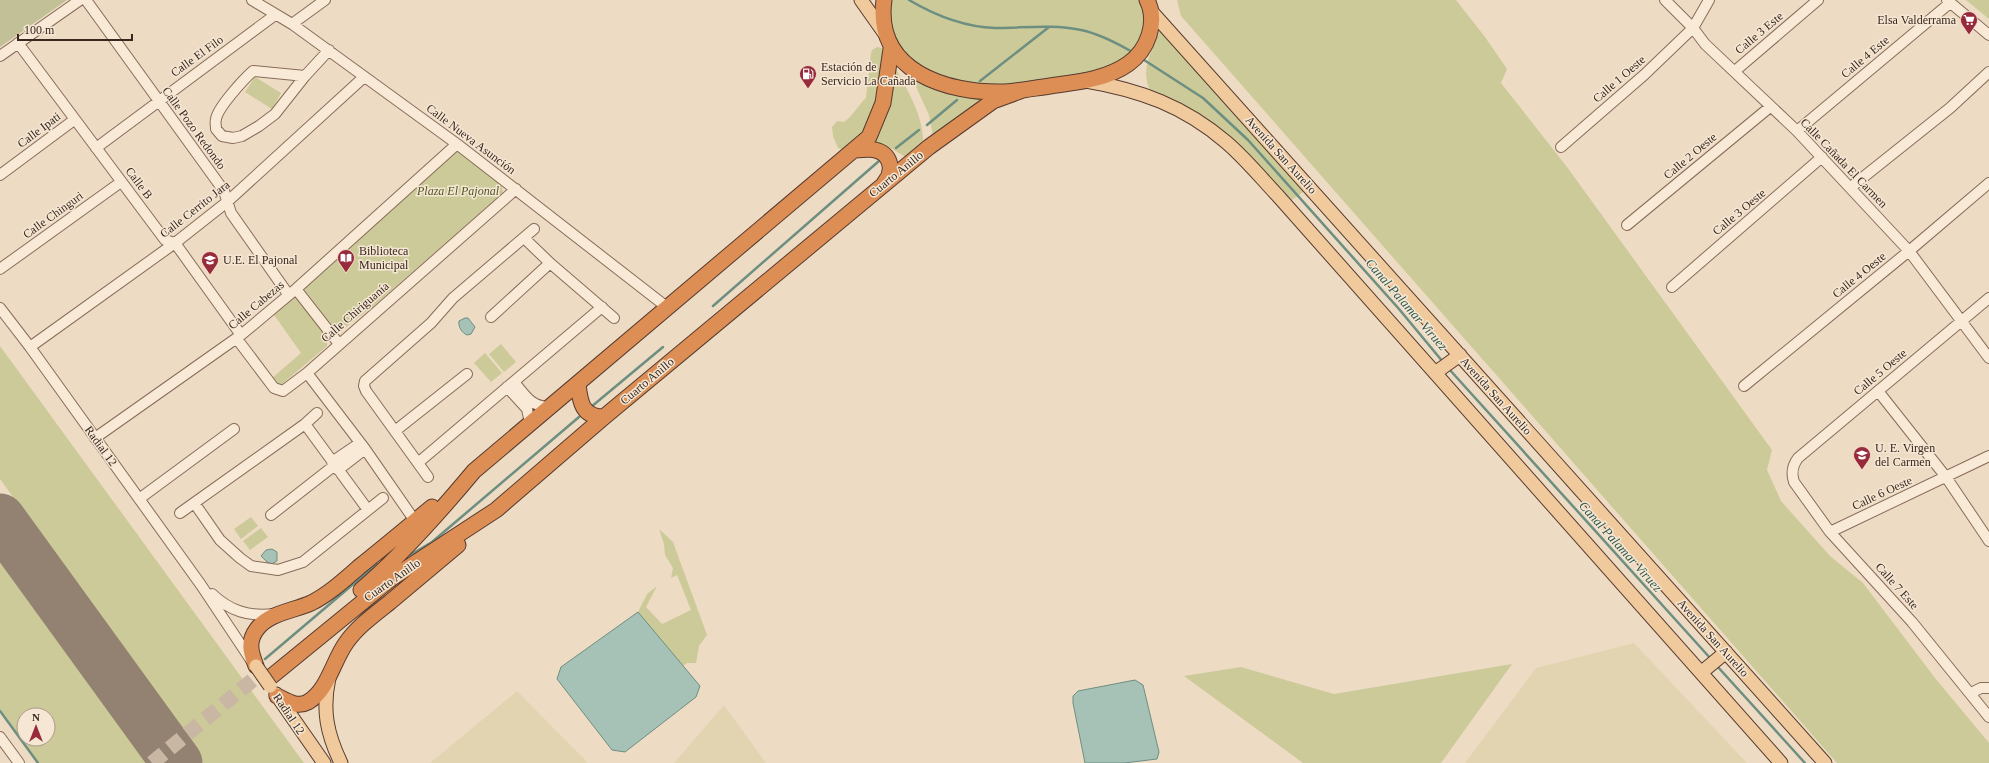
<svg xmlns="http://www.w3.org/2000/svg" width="1989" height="763" font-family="Georgia,serif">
  <rect width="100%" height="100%" fill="#eedbc4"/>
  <path fill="#e3d4b1" d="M1634,643l113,120h-282l71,-95z
    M517,691l71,72h-158z
    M724,705l42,58h-92z"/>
  <path fill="#ccca98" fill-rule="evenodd" d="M889,0h250l4,8 2,15 -5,19 -18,21 -63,18 -67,5 -49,-8 -37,-18 -13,-24z
    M1177,0h279l29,37 22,32 -6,14 66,84 205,283 -5,20 14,31 49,55 33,27 72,95 54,65v20h-152l-656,-747z
    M1966,0h23v19z
    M1161,28l145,162 -17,12 -59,-63 -79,-47c-12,-22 1,-42 10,-64z
    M877,47l5,1 3,12 -15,64 -6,13 -20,13 -6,-2 -5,-12 -1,-9 5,-6 7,1c10,-7 13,-16 22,-24l5,-45 1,-3z
    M894,65c13,25 31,52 29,81l-16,12 -18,-11 -18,-4z
    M255,77l26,16 -9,16 -27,-17z
    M912,78c26,11 50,18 78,21l-57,37 -4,-21z
    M456,151h3l42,32 2,10 -131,114 -34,26 -34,-44z
    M295,296l3,2 30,40 -1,8 -45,38 -4,1 -7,-6 30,-26 -29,-41z
    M501,344l15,18 -12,10 -15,-18z
    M0,346l304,417h-101l-203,-284z
    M485,353l17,20 -11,9 -17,-19z
    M251,517l7,9 -17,13 -7,-10z
    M261,528l7,9 -18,13 -7,-9z
    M659,529l14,13 34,93 -8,11 -3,17h-9l-4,3 -45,-54 9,-18 10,-8 -11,21 16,17 29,-14 -14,-35 -6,3 2,-10 -8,-13 -1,-11z
    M0,560l147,203h-109l-38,-52zM24,715h24v24h-24z
    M1512,664l-71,99h-138l-119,-87 57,-9 93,27z"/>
  <path fill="#c1c097" d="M0,0h67l-67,47z"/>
  <path fill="#a6c1b5" stroke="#6d8f82" d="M465,318h3l7,9 -4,7 -4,1c-5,-2 -9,-8 -8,-14z
    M272,549l5,3v9l-5,3 -5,-2 -6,-6 5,-6z
    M638,612l62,74 -4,11 -71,55 -13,-2 -55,-71 4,-12z
    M1135,680l8,5 16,67 -2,7 -33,4h-39l-12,-60v-7l5,-5z"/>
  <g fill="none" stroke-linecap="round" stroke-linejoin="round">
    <path stroke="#6d8f82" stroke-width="2.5" d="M909,0c27,16 55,27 86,28 28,0 58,-4 86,2 19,4 36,13 53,23
      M1141,58l62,40 45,42 151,169 44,53
      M980,81l69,-54
      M927,125l30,-25
      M896,148l23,-18
      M713,306l166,-145
      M1449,369l262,290
      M591,407l72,-60
      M410,555l22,-13 147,-125
      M265,659l112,-95
      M1717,666l88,97
      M0,711l38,52"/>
    <path stroke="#938171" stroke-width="51" d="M0,519l177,244"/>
    <path stroke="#cab7a3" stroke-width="15" stroke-dasharray="15 8" stroke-linecap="butt" d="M152,763l114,-94"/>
    <defs>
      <path id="minor" d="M86,0l138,191 7,22 57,81
        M252,0l40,24 165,120 211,164
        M1665,0l28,28 12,16 92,87 112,120 80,107
        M1947,0l42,35
        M292,24l33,-24
        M18,43l147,197 10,3 66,92
        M0,56l80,-56
        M1735,71l83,-71
        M305,76l-52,-5c-9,8 -35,36 -37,48 -1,3 0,7 0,10l6,7 11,2 9,-2 17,-10 16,-12 30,-38 24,-26
        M1797,131l153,-128
        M1561,147l83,-72 49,-47 16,-28
        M96,148l179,-133
        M0,175l74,-55
        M1851,187l99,-79 39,-36
        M1627,225l143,-118
        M524,238l26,25 64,55
        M0,269l121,-87
        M1672,287l150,-130
        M296,289l43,55
        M1989,298l-191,160c-6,8 -7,15 -4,24l36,50 82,90 77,95
        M0,308l30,39 171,238 50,75
        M491,317l59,-54
        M237,339l37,49 9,3 24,-18 209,-184
        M30,347l145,-104 52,-41 137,-125
        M307,373l58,76 50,72
        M514,382c11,13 17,25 36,25
        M1744,386l165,-135 80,-68
        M507,387l20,22 3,14 -2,3
        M1878,391l68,86 43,64
        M305,424l63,86
        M395,431l72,-57
        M95,438l146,-103 55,-46 161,-145
        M332,462l28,-19
        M419,462l183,-155
        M338,470l27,-21
        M428,477l-62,-86 -2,-5 1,-5 66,-58 22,-25 81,-69
        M139,499l95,-70
        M195,504l25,36 20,18 11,8 27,4 25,-8 80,-64
        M180,513l125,-89 12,-11
        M271,515l64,-50
        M1830,532l159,-76
        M212,594c18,17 37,23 62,20
        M1971,693l10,-5h8
        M0,737l19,26"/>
      <path id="major" d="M861,0l24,34
        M1152,12l673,751
        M1086,81c54,9 98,25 140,61 19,16 36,37 53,55l502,566
        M1435,373l25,-18
        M1702,672l24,-20
        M329,678c-7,32 -2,56 12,85
        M276,694l48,69"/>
      <path id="highway" d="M884,0c-10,71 63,94 121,92 15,-1 30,-4 45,-6 27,-4 55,-6 78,-22 20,-14 30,-42 19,-64
        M856,150c6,0 13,-2 19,0 15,3 20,20 10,32
        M578,384c2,18 4,33 26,33
        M361,590c41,-35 78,-77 113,-119l395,-334 14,-34 8,-54
        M256,666c-5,-13 -9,-24 1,-37 12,-16 36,-18 54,-26 18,-9 33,-23 48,-36 25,-20 49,-40 73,-60
        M272,676l120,-98 104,-68 108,-93 325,-270 64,-46 30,-11
        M277,696c10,5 20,12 31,6 20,-12 25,-41 38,-59 11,-16 29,-29 44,-41 23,-19 45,-38 68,-57"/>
    </defs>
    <use href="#minor" stroke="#886c5a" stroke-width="12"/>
    <use href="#major" stroke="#563b2f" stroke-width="15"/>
    <use href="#highway" stroke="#563b2f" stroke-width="17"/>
    <use href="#minor" stroke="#f8ead7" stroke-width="10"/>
    <use href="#major" stroke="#f0ca9c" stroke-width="13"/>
    <use href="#highway" stroke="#dc8e55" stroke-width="15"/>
    <defs>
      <path id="major-bridge" d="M256,666l14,20"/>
    </defs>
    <use href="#major-bridge" stroke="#563b2f" stroke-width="15" stroke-linecap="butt"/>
    <use href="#major-bridge" stroke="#f0ca9c" stroke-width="13"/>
  </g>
  <defs>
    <symbol id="supermarket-pin" viewBox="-11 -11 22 30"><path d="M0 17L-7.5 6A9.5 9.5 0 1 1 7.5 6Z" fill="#972b3b" stroke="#f5e7d3"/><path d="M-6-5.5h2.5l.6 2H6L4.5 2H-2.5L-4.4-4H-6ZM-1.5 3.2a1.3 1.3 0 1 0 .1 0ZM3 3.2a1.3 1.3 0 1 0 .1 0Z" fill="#fff"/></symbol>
    <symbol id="fuel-pin" viewBox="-11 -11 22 30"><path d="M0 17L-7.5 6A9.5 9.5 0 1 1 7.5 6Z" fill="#972b3b" stroke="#f5e7d3"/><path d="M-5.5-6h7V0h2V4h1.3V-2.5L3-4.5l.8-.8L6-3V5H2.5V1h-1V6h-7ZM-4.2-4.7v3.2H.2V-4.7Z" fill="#fff"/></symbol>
    <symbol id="library-pin" viewBox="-11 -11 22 30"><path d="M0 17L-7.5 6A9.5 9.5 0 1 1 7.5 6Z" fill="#972b3b" stroke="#f5e7d3"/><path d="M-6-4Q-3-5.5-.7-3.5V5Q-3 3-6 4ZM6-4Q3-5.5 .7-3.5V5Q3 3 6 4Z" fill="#fff"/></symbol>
    <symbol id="school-pin" viewBox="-11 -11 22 30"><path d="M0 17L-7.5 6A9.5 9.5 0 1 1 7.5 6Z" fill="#972b3b" stroke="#f5e7d3"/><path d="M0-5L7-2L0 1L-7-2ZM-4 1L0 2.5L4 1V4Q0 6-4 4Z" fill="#fff"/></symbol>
  </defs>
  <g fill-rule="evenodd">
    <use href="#supermarket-pin" x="1959" y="10" width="20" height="27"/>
    <use href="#fuel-pin" x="798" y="64" width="20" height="27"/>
    <use href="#library-pin" x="336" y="248" width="20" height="27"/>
    <use href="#school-pin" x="200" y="250" width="20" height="27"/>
    <use href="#school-pin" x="1852" y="445" width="20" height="27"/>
  </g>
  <g text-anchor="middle" stroke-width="3" stroke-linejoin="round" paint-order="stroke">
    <g font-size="12" fill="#38271e" stroke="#f5e7d3" text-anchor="start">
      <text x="1956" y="24" text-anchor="end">Elsa Valderrama</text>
      <text x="821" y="71">Estación de<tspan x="821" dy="14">Servicio La Cañada</tspan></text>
      <text x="359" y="255">Biblioteca<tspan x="359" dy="14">Municipal</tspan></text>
      <text x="223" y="264">U.E. El Pajonal</text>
      <text x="1875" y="452">U. E. Virgen<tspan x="1875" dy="14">del Carmen</tspan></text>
    </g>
    <g font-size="12" fill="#38271e" stroke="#f5e7d3">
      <text transform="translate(1759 33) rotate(-40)" y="4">Calle 3 Este</text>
      <text transform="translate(197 56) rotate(-36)" y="4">Calle El Filo</text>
      <text transform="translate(1865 57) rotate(-40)" y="4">Calle 4 Este</text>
      <text transform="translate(1619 79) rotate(-41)" y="4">Calle 1 Oeste</text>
      <text transform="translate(194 128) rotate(54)" y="4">Calle Pozo Redondo</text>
      <text transform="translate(39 130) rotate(-37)" y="4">Calle Ipati</text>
      <text transform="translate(471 139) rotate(37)" y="4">Calle Nueva Asunción</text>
      <text transform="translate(1281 155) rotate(48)" y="4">Avenida San Aurelio</text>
      <text transform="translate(1690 156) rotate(-40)" y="4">Calle 2 Oeste</text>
      <text transform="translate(1844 163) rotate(46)" y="4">Calle Cañada El Carmen</text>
      <text transform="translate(896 174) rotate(-39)" y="4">Cuarto Anillo</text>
      <text transform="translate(139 183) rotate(53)" y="4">Calle B</text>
      <text transform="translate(195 209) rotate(-38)" y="4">Calle Cerrito Jara</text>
      <text transform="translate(1739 212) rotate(-40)" y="4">Calle 3 Oeste</text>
      <text transform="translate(53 215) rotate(-36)" y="4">Calle Chinguri</text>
      <text transform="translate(1859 275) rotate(-39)" y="4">Calle 4 Oeste</text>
      <text transform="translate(256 305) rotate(-40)" y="4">Calle Cabezas</text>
      <text transform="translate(355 312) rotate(-41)" y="4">Calle Chiriguanía</text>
      <text transform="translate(1880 372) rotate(-40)" y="4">Calle 5 Oeste</text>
      <text transform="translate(647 381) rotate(-40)" y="4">Cuarto Anillo</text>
      <text transform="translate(1496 396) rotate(48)" y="4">Avenida San Aurelio</text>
      <text transform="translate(101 446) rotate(54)" y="4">Radial 12</text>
      <text transform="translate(1882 493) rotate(-25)" y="4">Calle 6 Oeste</text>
      <text transform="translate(392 580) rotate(-35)" y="4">Cuarto Anillo</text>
      <text transform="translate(1897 586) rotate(48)" y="4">Calle 7 Este</text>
      <text transform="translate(1713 638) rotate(48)" y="4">Avenida San Aurelio</text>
      <text transform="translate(289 714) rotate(56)" y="4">Radial 12</text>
    </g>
    <g font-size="12" font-style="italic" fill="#4f5425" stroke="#f5e7d3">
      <text x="458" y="195">Plaza El Pajonal</text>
    </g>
    <g font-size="13" font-style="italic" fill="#2e584f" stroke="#f5e7d3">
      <text transform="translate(1407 304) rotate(49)" y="5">Canal Palamar Viruez</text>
      <text transform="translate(1621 546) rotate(48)" y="5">Canal Palamar Viruez</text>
    </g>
  </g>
  <g transform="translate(36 727)"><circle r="19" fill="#f5e7d3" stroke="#a99a8b"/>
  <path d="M0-3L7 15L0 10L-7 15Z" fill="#972b3b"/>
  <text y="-6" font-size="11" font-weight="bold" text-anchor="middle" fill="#38271e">N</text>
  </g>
  <path d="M18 34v6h114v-6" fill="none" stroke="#38271e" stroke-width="2"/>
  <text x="24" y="34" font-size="12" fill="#38271e" stroke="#f5e7d3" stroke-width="3" paint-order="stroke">100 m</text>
</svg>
